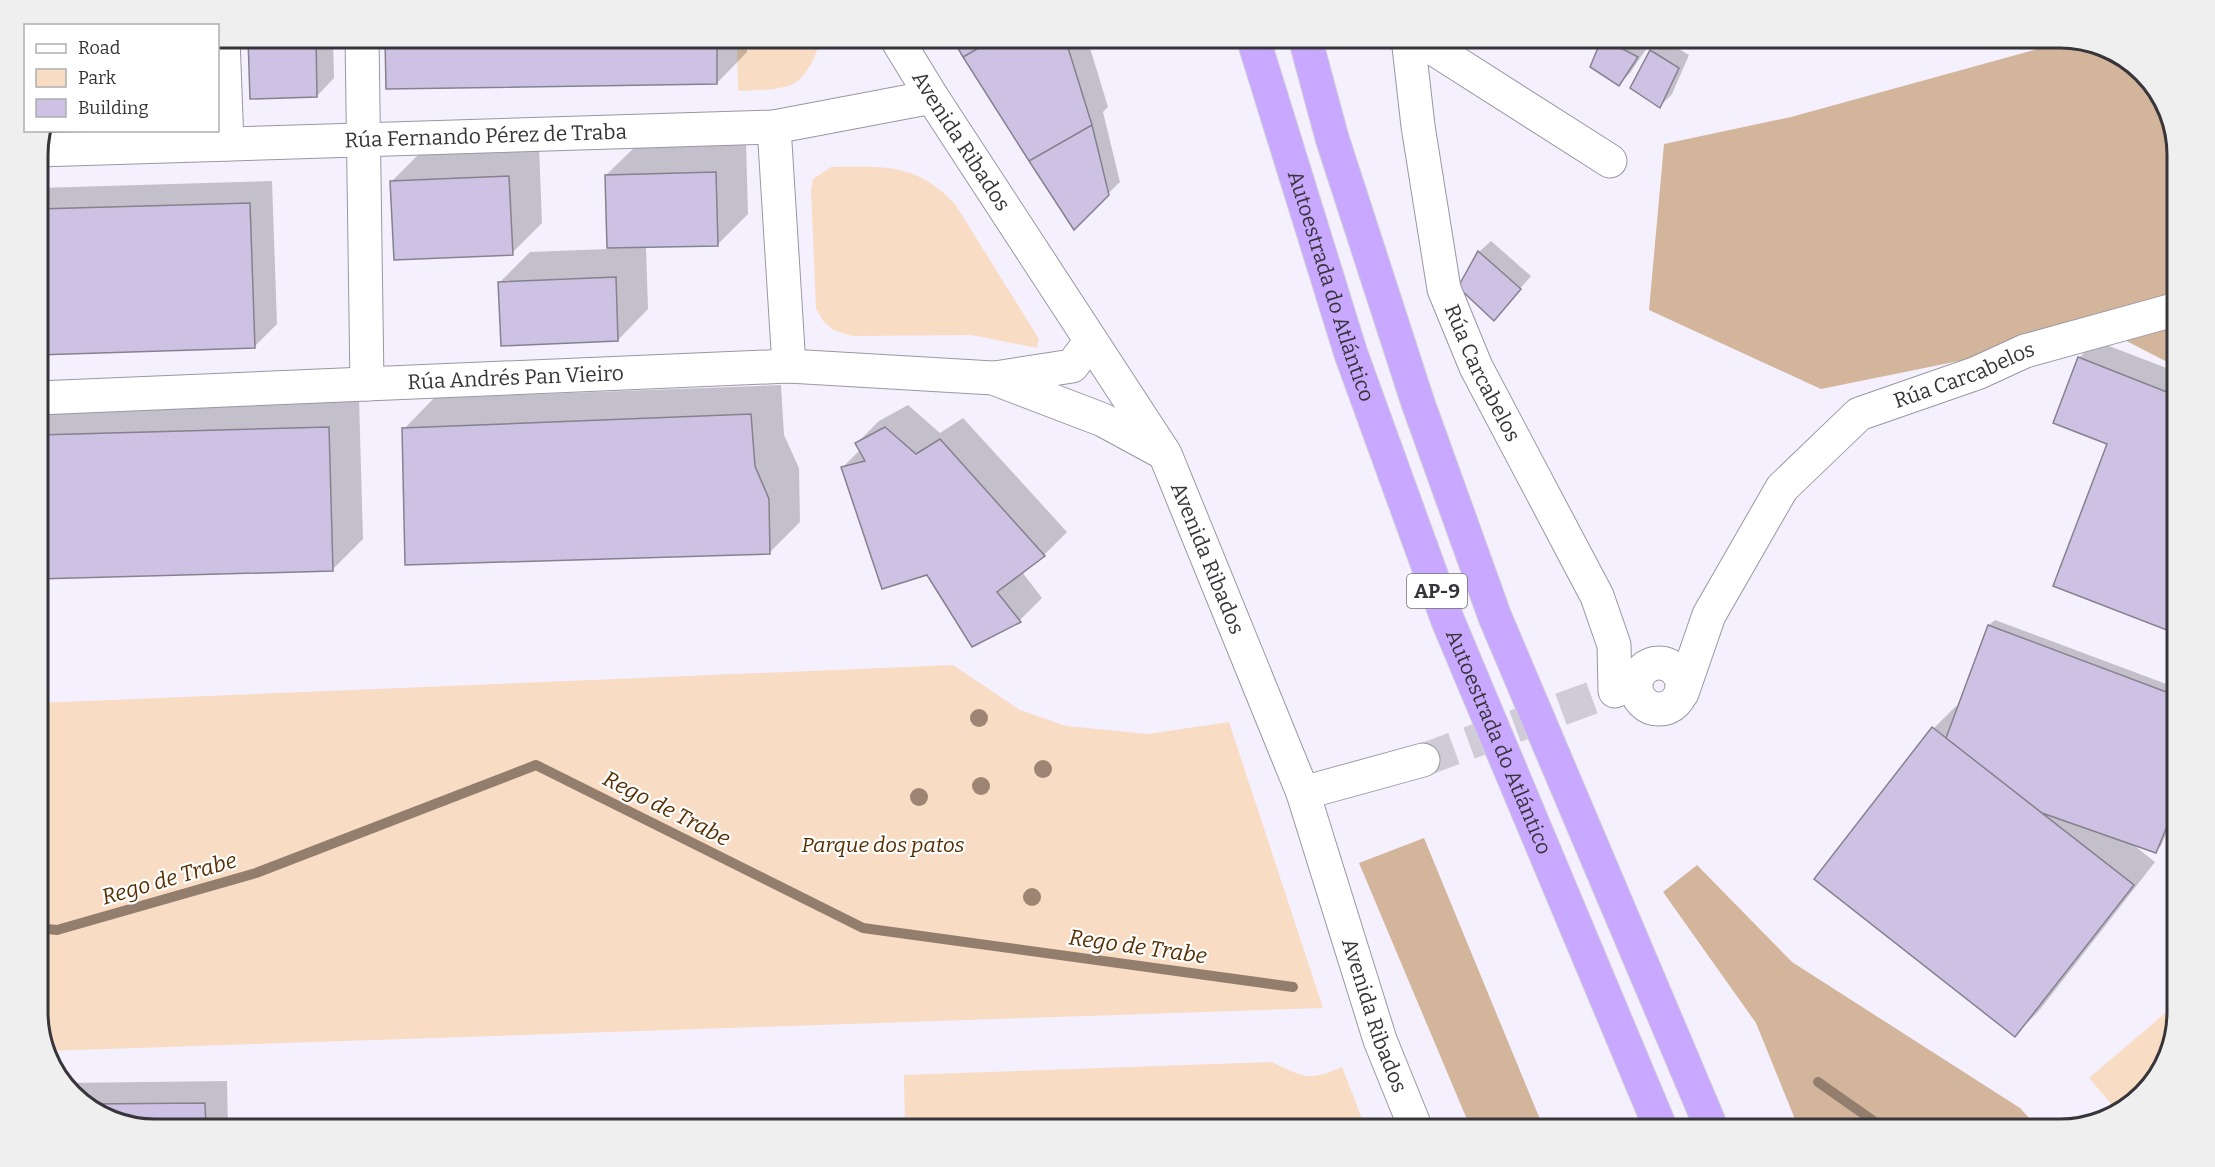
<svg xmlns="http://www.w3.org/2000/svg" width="2215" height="1167" font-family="Bitter,serif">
  <rect width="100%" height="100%" fill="#f5f0fe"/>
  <path fill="#f9dcc4" d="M737,38h85c-20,55 -30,50 -84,53z
    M831,167c53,0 84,-5 124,37l84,135 -2,9 -66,-13 -119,1 -19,-6 -9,-8 -8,-13 -5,-118 2,-12z
    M953,665l67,45 46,16 82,8 81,-12 94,286 -1275,43 -10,-31v-317z
    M2177,1003l-12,61 -46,49 -30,-35z
    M1271,1062c34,15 36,20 71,5l24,62h-461l-1,-54z"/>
  <path fill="#d3b59c" d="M2070,40l42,10 46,40 19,58v219l-70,-36 -286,58 -172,-79 15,-166 127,-27z
    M1424,838l120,291h-73l-112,-266z
    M1697,865l95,97 228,146 19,21h-240l-43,-106 -93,-131z"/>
  <path fill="#0003" d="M249,38h84l1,40 -17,18 -66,2z
    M387,38h360v14l-30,31 -329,4z
    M955,38h132l21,69 -5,5 17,70 -46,45z
    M1604,38h31l14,7 -19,28 -11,11 -27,-18z
    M1663,39l26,16 -17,39 -12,12 -29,-19 21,-36z
    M746,142l2,72 -30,30 -72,2 2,63 -30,31 -118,-58 30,-30 78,-3 -2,-74 31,-30z
    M539,146l3,77 -30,30 -120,-72 30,-30z
    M272,181l5,143 -23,23 -216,6v-165z
    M1491,241l40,35 -37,43 -34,-32 19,-35z
    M2096,341l81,31v260l-122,-47 54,-142 -30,-85z
    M781,385l3,50 15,33 1,54 -31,31 -365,-124 30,-31z
    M359,397l4,142 -31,31 -294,8v-172z
    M908,405l32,28 23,-15 104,114 -23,23 -22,17 20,26 -22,22 -48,26 -45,-73 -84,-106 17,-17 -4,-6 23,-23z
    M1995,620l182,68v119l-16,39 -5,5 -25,-8 24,19 -117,150 -23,23 -81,-307 22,-22 3,2 30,-83z
    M227,1081l1,48 -73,1 -52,-13 -40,-34z"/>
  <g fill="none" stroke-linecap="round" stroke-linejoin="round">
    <path stroke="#937e6e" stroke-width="10" d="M38,928l19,2 199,-57 280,-108 327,163 430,59
      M1818,1082l67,47"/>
  </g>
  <path fill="#cec2e4" stroke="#85818d" stroke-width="1.5" d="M248,38h68l1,59 -67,2z
    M385,38h332v46l-331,5z
    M952,38h44l-33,19z
    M996,38h69l27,87 -63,36 -66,-104z
    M1602,38l36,19 -19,29 -29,-19z
    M1650,50l29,18 -19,40 -30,-20z
    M1092,125l17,70 -35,35 -45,-69z
    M716,172l2,74 -111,2 -2,-73z
    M509,176l4,79 -119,5 -4,-79z
    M250,203l5,145 -217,7v-146z
    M1478,251l43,38 -27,32 -36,-34z
    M616,277l2,64 -117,5 -3,-64z
    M2078,357l99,39v238l-124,-48 54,-142 -54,-21z
    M751,414l4,52 14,33 1,55 -365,11 -3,-137z
    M329,427l4,144 -295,8v-144z
    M885,427l31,27 24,-15 105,117 -48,36 24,30 -49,25 -45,-72 -45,14 -41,-122 24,-6 -10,-18z
    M1988,625l189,71v106l-21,51 -114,-40 -96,-75z
    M1932,727l202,158 -119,152 -201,-158z
    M205,1103l1,26 -51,1 -52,-13 -15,-13z"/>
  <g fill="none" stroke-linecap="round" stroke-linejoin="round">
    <path stroke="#cfcbd7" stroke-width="33" stroke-dasharray="33 16" stroke-linecap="butt" d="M1423,760l174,-64"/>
    <defs>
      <g id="street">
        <path d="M223,38l4,106"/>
        <path d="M362,38l5,346"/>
        <path id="s1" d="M896,38l36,59 233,357 138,339 77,247 36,89"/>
        <path id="s2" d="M1408,38l10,88 26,163 32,78 121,229 17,49 1,46"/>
        <path d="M1417,38l193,123"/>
        <path d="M774,127l15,239"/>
        <path id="s3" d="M38,150l736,-23 158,-30"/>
        <path d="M995,378l77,-12 19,-25"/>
        <path id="s4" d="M38,398l751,-32 204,12 110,42 59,32"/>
        <circle cx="1659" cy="686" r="23"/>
        <path id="s5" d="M1682,693l27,-78 73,-127 77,-74 118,-41 48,-22 152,-42"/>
        <path d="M1303,793l120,-33"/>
      </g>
      <g id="highway">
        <path id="s6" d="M1253,38l98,316 97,267 213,508"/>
        <path d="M1305,38l27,100 86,265 77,214 217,512"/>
      </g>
    </defs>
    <use href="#street" stroke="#9a96a3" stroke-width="35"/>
    <use href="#highway" stroke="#d3d3d4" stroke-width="35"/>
    <use href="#street" stroke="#fff" stroke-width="33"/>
    <use href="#highway" stroke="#c9a8ff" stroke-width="33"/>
  </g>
  <g fill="#9e8573">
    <circle cx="979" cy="718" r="9"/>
    <circle cx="1043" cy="769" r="9"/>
    <circle cx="981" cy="786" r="9"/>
    <circle cx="919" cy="797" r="9"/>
    <circle cx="1032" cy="897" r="9"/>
  </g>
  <g text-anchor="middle" stroke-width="4.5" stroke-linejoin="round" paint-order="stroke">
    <rect fill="#fff" stroke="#737275" stroke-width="1.5" x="1407" y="574" width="60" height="34" rx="4.5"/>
    <g font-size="20" font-weight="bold" fill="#37353a">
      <text x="1437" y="598">AP-9</text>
    </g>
    <g font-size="21" fill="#37353a" stroke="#fff">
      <text dy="7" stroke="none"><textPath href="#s3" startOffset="448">Rúa Fernando Pérez de Traba</textPath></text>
      <text dy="7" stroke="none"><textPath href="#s1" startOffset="122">Avenida Ribados</textPath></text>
      <text dy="7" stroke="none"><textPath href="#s6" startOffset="260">Autoestrada do Atlántico</textPath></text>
      <text dy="7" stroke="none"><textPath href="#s2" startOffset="346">Rúa Carcabelos</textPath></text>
      <text dy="7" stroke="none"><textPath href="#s5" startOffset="448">Rúa Carcabelos</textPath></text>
      <text dy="7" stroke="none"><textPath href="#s4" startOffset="478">Rúa Andrés Pan Vieiro</textPath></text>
      <text dy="7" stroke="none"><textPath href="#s1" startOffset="608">Avenida Ribados</textPath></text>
      <text dy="7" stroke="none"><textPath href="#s6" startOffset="746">Autoestrada do Atlántico</textPath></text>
      <text dy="7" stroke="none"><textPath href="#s1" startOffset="1095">Avenida Ribados</textPath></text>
    </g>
    <g font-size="21" font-style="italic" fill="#562e01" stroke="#fff">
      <text x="883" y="852">Parque dos patos</text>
    </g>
    <g font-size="22" font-style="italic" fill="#562f02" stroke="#fff">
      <text transform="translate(667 808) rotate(27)" y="8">Rego de Trabe</text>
      <text transform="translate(169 878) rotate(-16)" y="8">Rego de Trabe</text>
      <text transform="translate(1138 946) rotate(8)" y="8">Rego de Trabe</text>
    </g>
  </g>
  <path d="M0 0H2215V1167H0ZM155 48H2060A107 107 0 0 1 2167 155V1012A107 107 0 0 1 2060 1119H155A107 107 0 0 1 48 1012V155A107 107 0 0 1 155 48Z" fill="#efefef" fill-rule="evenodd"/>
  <path fill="none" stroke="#37353a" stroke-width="3" d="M155 48H2060A107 107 0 0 1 2167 155V1012A107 107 0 0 1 2060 1119H155A107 107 0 0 1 48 1012V155A107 107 0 0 1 155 48Z"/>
  <rect x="24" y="24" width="195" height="108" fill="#ffffff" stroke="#afaeb0" stroke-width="1.5"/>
  <rect x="36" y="44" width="30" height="9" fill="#ffffff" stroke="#afaeb0" stroke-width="1.5"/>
  <text x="78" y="54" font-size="18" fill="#37353a">Road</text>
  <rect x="36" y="69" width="30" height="18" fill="#f9dcc4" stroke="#afaeb0" stroke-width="1.5"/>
  <text x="78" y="84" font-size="18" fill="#37353a">Park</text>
  <rect x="36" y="99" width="30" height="18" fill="#cec2e4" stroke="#afaeb0" stroke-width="1.5"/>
  <text x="78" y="114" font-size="18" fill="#37353a">Building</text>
</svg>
